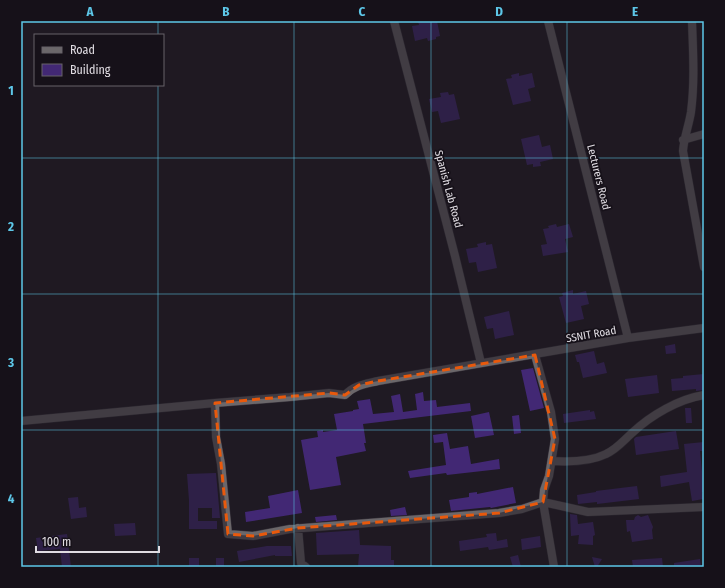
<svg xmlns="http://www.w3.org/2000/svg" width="725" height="588" font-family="'Fira Sans Condensed',sans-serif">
  <rect width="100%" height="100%" fill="#1f1a23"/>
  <path fill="#422874" d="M418,21h19l3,15 -4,1v2l-8,2 -1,-3 -12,3 -3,-15 7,-1z
    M519,73v3l13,-3 3,14 -7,2 3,12 -18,4 -7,-26 6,-1 -1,-3z
    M448,92l1,3 5,-1 6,25 -19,4 -3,-12 -6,1 -3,-13 12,-2 -1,-4z
    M539,135l3,12 8,-2 3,14 -13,3 1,4 -8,1v-3l-6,1 -6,-26z
    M556,224l1,3 12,-3 4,13 -8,2 3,13 -25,4 -2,-11 6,-1 -4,-15 6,-1 -1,-2z
    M486,242v3l6,-1 5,24 -19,4 -2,-10 -7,1 -3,-14 12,-2 -1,-3z
    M573,290v4l13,-3 3,13 -8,2 3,13 -18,4 -7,-26 4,-1 -1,-3z
    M509,311l5,24 -19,4 -2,-11 -6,1 -3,-12z
    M675,344l1,9 -10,1 -1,-8z
    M594,351l3,13 7,-2 3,11 -24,5 -4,-16h-2l-2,-7z
    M533,368l11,40 -14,3 -9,-41z
    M704,374v16l-8,1v-2l-24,2 -1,-12 12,-1v-2z
    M657,375l2,18 -31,4 -3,-18z
    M423,392l1,9 12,-1 1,7 33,-4 1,8 -108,13 3,19h-2l2,8 -30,6 5,28 -31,5 -9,-50 17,-3 -1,-6 6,-1v2l14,-2 -3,-16 19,-3v-1l6,-1 -2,-8 13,-2 3,15 21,-2 -3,-16 9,-2 3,18 14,-2 -2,-16z
    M685,408h6l1,15h-6z
    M590,410v2l4,-1 2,8 -32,4 -1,-9z
    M489,412l5,23 -19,3 -4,-22z
    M519,415l2,18 -7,1 -2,-18z
    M676,431l3,18 -43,6 -2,-16 2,-2z
    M447,433l3,16 18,-3 3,18 28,-5 1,10 -53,6 -1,-2 -36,5 -2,-7 38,-6 -3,-23 -9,1 -1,-8z
    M704,442v9h-4l4,41h-2l1,7 -11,2 -3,-19 -28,5 -1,-11 27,-4 -3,-28z
    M216,473l4,45h-8v-10h-14v13h19v8h-28v-29l-2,-26z
    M637,486l2,13 -42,5v-2l-19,2 -1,-9 19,-3v-1z
    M513,487l3,16 -25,5 -1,-1 -39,4 -2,-11 20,-3v-4l8,-1v2z
    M298,490l4,23 -56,9 -1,-10 25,-4 -2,-12z
    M78,497l1,11 7,-1 1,10 -16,2 -3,-21z
    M405,507l2,8 -16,1 -1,-6z
    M570,514l7,1 1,9 15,-2 2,13 -2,1v9l-15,-1 1,-9 -8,1z
    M336,515l1,5 -21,2 -1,-5z
    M638,515l3,2 7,-2 5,12 -1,3 1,9 -21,3 -2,-11 -3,1 -1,-12h8l1,-3z
    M135,523l1,12 -21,1 -1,-12z
    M359,530l1,15 31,1v14h3v7h-36l1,-13 -42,1 -1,-22z
    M496,533l1,8 10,-2 1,8 -19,3 -1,-3 -28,4 -1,-10 28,-4 -1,-3z
    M67,534l4,33h-9l-2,-18 -22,2 -2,-13z
    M540,536l1,11 -19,3 -1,-11z
    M267,546h24l1,10h-17v-1l-36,7 -2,-11z
    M518,555l3,12h-8l-3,-10z
    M592,557l10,2 -5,8h-2z
    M189,558h10v9h-10z
    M216,558h8v9h-8z
    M662,558l1,9h-30l-1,-7z
    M700,559l1,8h-27v-4z"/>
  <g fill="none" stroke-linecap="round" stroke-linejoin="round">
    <defs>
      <path id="minor" d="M394,21l61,235 26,107
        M548,21l80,317
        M692,21c1,30 3,60 -1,91 -2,13 -7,25 -8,39l21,116
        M683,140l21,-6
        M535,355l16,57 4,27 -6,37 -5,14 -1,12 11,65
        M215,403l1,34 5,27 7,70 25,2 37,-7 209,-16 23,-4 21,-7 45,10 116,-5
        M21,421l194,-18 75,-6 39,-4 16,2c9,-10 21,-11 33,-14l250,-43 76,-10
        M552,461c17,1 38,1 54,-7 11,-5 17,-13 26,-21 19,-18 47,-34 72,-38
        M298,528l3,35 5,4"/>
    </defs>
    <use href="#minor" stroke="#3a353e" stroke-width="9"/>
    <use href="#minor" stroke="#6b676a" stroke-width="8"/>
  </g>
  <path d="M0 0H725V588H0ZM535,355l20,84 -12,63 -44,11 -201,15 -45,8 -25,-2 -13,-131 114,-10 16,2 14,-10 19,-4z" fill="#1f1a23" fill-opacity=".55" fill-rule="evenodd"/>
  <path fill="none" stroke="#e8590c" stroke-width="3" stroke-dasharray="8 5" stroke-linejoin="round" d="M535,355l20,84 -12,63 -44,11 -201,15 -45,8 -25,-2 -13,-131 114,-10 16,2 14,-10 19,-4z"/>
  <path fill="none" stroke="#5dc7e8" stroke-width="1" stroke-opacity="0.55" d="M158,21v14M294,21v546M431,21v546M567,21v546M158,85v482M21,158h683M21,294h683M21,430h683"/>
  <g text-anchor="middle" stroke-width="3.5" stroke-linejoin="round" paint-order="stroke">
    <g font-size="11" fill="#e0dce2" stroke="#161119">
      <text transform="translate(599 177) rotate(76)" y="4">Lecturers Road</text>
      <text transform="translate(449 189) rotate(75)" y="4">Spanish Lab Road</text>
      <text transform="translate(591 334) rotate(-10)" y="4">SSNIT Road</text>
    </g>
  </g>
  <rect width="725" height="588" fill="none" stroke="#161119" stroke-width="44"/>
  <rect x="34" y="34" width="130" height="52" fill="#161119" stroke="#676269"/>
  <rect x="42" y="47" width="20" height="6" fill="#6b676a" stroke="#676269"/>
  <text x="70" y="54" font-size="12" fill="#e0dce2">Road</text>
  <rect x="42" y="64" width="20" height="12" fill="#422874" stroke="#676269"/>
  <text x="70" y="74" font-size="12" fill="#e0dce2">Building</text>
  <path d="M36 546v6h123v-6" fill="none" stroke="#e0dce2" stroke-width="2"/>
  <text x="42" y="546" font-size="12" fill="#e0dce2" stroke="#161119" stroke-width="3" paint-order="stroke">100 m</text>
  <rect x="22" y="22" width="681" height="544" fill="none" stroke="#5dc7e8" stroke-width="1.5"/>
  <g font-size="13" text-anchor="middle" font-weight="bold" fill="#5dc7e8">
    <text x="90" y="16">A</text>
    <text x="226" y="16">B</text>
    <text x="362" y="16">C</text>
    <text x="499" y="16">D</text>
    <text x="635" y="16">E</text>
    <text x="11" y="95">1</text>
    <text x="11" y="231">2</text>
    <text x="11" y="367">3</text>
    <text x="11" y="503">4</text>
  </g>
</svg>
